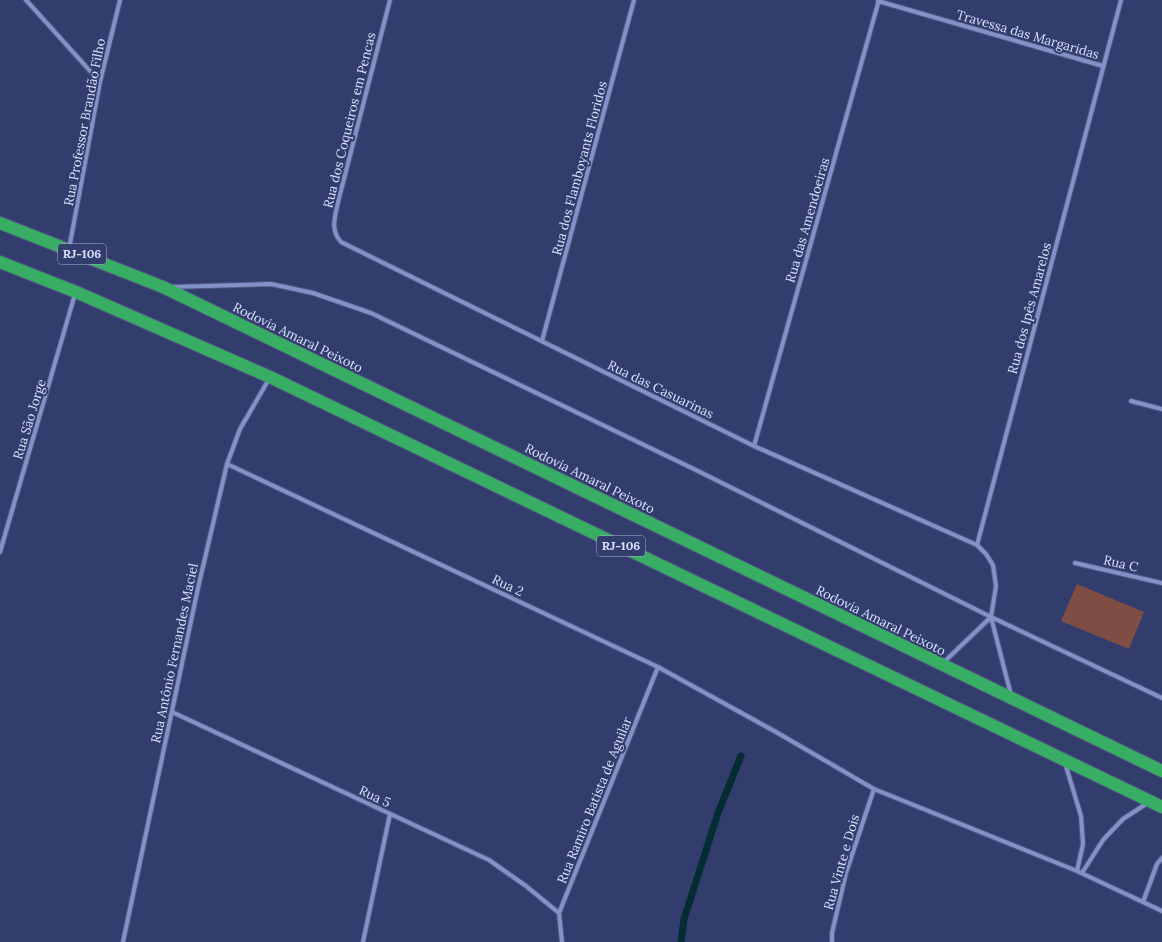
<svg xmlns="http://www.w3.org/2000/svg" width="1162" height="942" font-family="Lora,serif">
  <rect width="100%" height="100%" fill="#323d6d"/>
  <path fill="#7e4d43" d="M1077,584l67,28 -15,37 -68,-28z"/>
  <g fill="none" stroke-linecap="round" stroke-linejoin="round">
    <path stroke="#052c33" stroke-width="7" d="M681,942l3,-23 34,-106 23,-57"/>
    <defs>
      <path id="street" d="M26,0l74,82
        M390,0l-52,202c-3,15 -8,28 3,40l413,204 223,99 9,9 7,11 3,21 -5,31 20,78
        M878,1l225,65
        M69,249l31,-167 20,-82
        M171,287l100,-3 42,9 58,20 329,159 291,145 171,81
        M542,341l92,-341
        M1131,401l31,8
        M754,446l125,-446
        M227,464l431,203 118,65 98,57 203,82 85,40
        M977,545l144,-545
        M0,552l75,-258
        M1075,563l87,20
        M943,663l48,-46
        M172,712l317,148 37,26 33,27
        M1065,763l16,53 2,28 -6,27
        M1082,873l21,-33 20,-21 26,-17
        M1143,902l14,-38 5,-6
        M123,942l75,-354 29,-124 13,-35 29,-50
        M363,942l27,-128
        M562,942l-3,-29 99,-246
        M832,942v-9l14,-60 28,-84"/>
      <path id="highway" d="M0,223l163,64 999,484
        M0,262l76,30 194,85 892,430"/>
    </defs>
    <use href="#street" stroke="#505881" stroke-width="6"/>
    <use href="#highway" stroke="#505881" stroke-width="14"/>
    <use href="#street" stroke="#8291c7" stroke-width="4"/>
    <use href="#highway" stroke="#37ae64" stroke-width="12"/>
  </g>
  <g text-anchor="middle" stroke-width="4" stroke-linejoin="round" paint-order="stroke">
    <g fill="#323d6d" stroke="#a6b0d2" stroke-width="1">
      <rect x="58" y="244" width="48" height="20" rx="3"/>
      <rect x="597" y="536" width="48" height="20" rx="3"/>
    </g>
    <g font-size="12" font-weight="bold" fill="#d8e1fe">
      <text x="82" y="258">RJ-106</text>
      <text x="621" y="550">RJ-106</text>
    </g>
    <g font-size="13" fill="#d8e1fe" stroke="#323d6d">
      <text transform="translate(1028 34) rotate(16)" y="5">Travessa das Margaridas</text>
      <text transform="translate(349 120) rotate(-76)" y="5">Rua dos Coqueiros em Pencas</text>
      <text transform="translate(84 122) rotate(-79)" y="5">Rua Professor Brandão Filho</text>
      <text transform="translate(579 168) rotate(-75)" y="5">Rua dos Flamboyants Floridos</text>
      <text transform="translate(807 220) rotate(-74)" y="5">Rua das Amendoeiras</text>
      <text transform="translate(1029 308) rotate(-75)" y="5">Rua dos Ipês Amarelos</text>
      <text transform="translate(298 337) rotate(26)" y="5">Rodovia Amaral Peixoto</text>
      <text transform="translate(661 389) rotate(26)" y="5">Rua das Casuarinas</text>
      <text transform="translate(29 419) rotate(-73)" y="5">Rua São Jorge</text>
      <text transform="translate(590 478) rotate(26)" y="5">Rodovia Amaral Peixoto</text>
      <text transform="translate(1121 563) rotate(13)" y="5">Rua C</text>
      <text transform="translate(508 585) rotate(25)" y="5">Rua 2</text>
      <text transform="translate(881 620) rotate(26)" y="5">Rodovia Amaral Peixoto</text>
      <text transform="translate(174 653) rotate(-78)" y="5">Rua Antônio Fernandes Maciel</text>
      <text transform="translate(375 796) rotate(25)" y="5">Rua 5</text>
      <text transform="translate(594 800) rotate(-68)" y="5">Rua Ramiro Batista de Aguilar</text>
      <text transform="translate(841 862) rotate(-74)" y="5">Rua Vinte e Dois</text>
    </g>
  </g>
</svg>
